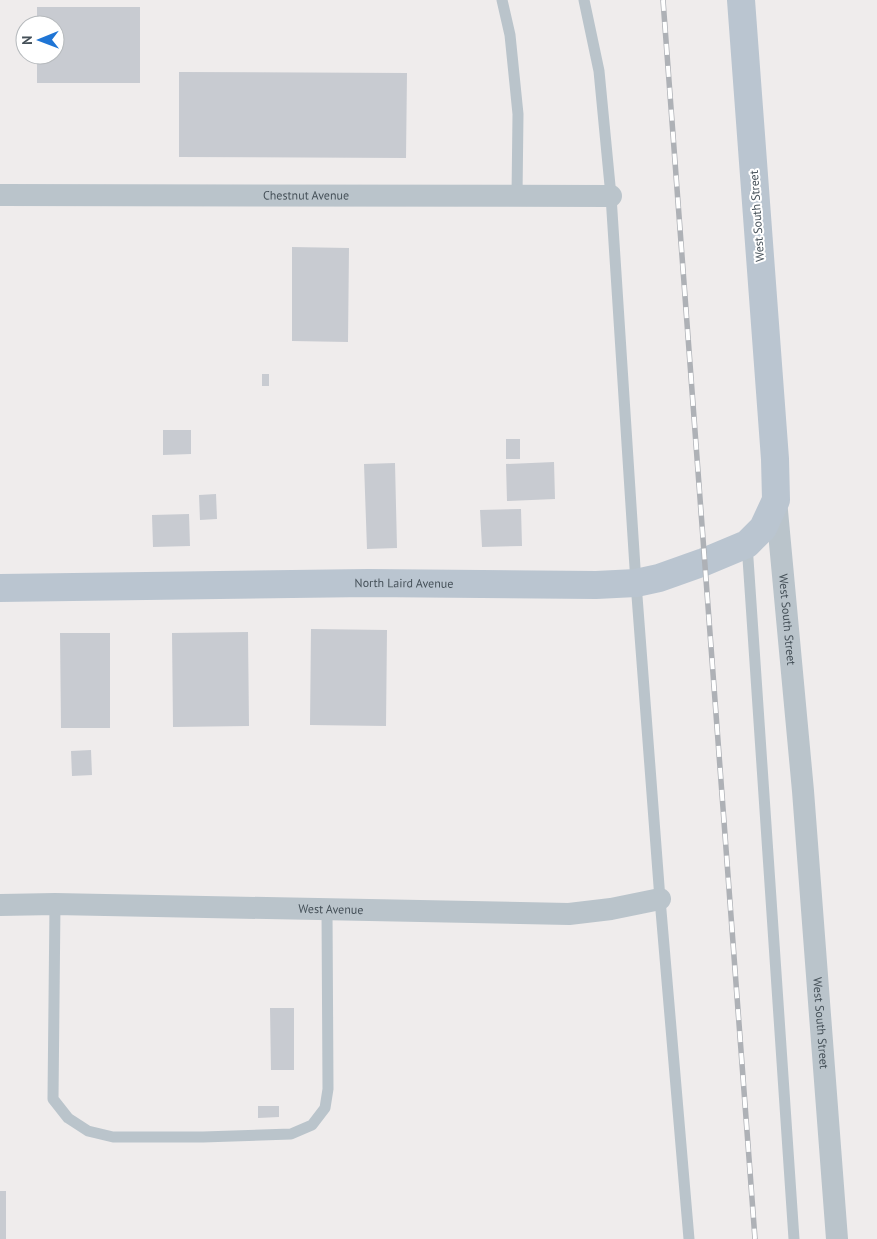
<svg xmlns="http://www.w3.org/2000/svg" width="877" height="1239" font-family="'PT Sans',sans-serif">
  <rect width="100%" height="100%" fill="#efecec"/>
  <path fill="#c8cbd1" d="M37,7h103v76h-103v-28h18v-30h-18z
    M179,72l228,1 -1,85 -227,-1z
    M292,247l57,1 -1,94 -56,-1z
    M262,374h7v12h-7z
    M163,430h28v24l-28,1z
    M506,439h14v20h-14z
    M554,462l1,37 -48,2 -1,-37z
    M395,463l2,85 -30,1 -3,-85z
    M216,494l1,25 -17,1 -1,-25z
    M521,509l1,37 -40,1 -2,-37z
    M189,514l1,32 -37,1 -1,-32z
    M311,629l76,1 -1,96 -76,-1z
    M248,632l1,94 -76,1 -1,-94z
    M60,633h50v95h-49z
    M91,750l1,25 -20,1 -1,-25z
    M270,1008h24v62h-23z
    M258,1106h21v11l-21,1z
    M0,1191h6v48h-6z"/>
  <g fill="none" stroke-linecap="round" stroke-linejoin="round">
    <path stroke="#bac4cb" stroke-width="11" d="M502,0l8,35 8,79 -1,82
      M584,0l15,71 12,125 25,387 24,316 29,340
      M747,544l47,695
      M55,904l-2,195 15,19 20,13 25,6h90l88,-3 21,-9 13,-17 3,-19 -1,-179"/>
    <g stroke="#bac4cb" stroke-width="22">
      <path id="s1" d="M0,195l611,1"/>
      <path id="s2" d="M776,500l27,291 34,448"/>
      <path id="s3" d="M0,905l55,-1 514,10 42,-5 49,-10"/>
    </g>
    <path stroke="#bac5d0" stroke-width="28" id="s4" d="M0,588l368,-5 228,2 40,-2 23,-5 45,-16 43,-18 16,-16 13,-28 -1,-41 -34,-459"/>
    <defs>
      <path id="rail" d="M663,0l92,1239"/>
    </defs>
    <use href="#rail" stroke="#aeb1b6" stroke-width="5.5"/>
    <use href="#rail" stroke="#fff" stroke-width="4" stroke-dasharray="11" stroke-linecap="butt"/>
  </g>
  <g text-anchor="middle" stroke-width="4" stroke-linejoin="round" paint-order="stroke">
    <g font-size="12" fill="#455058" stroke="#fff">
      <text dy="4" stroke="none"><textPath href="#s1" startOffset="306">Chestnut Avenue</textPath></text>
      <text transform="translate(757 216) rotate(-94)" y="4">West South Street</text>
      <text dy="4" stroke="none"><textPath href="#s4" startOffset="404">North Laird Avenue</textPath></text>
      <text dy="4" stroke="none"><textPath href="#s2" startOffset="120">West South Street</textPath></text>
      <text dy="4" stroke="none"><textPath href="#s3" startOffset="331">West Avenue</textPath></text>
      <text dy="4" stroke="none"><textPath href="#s2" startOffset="525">West South Street</textPath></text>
    </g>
  </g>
  <g transform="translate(40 40) rotate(269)"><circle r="24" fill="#ffffff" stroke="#b5b9bc"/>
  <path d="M0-4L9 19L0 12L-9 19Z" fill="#1f75d5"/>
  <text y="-8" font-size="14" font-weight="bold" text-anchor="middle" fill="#455058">N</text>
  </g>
</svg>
